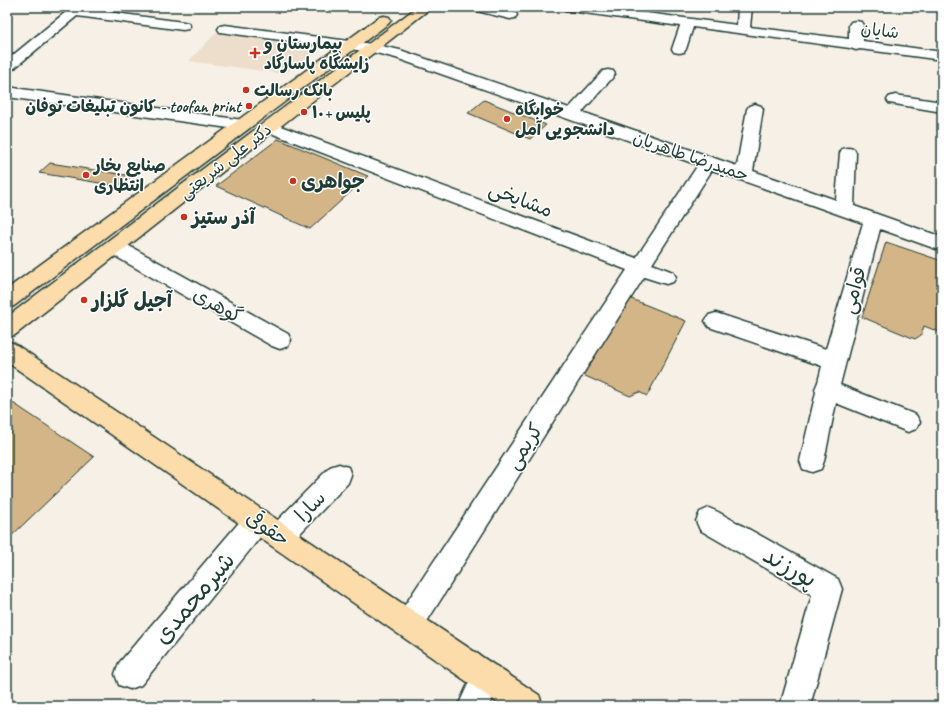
<svg xmlns="http://www.w3.org/2000/svg" width="949" height="713" font-family="Caveat,'Playpen Sans Arabic',sans-serif">
  <rect width="100%" height="100%" fill="#f6f0e7"/>
  <filter id="ink" filterUnits="userSpaceOnUse"><feTurbulence type="fractalNoise" baseFrequency=".025" numOctaves="2"/><feDisplacementMap in="SourceGraphic" scale="8" xChannelSelector="R" yChannelSelector="G"/><feConvolveMatrix kernelMatrix="1 2 1 2 8 2 1 2 1" color-interpolation-filters="sRGB"/></filter>
  <g filter="url(#ink)">
    <path fill="#ecdeca" d="M218,31l105,15 -39,28 -95,-13z"/>
    <path fill="#d4b588" stroke="#1f3d34" d="M484,100l62,25 -16,14 -62,-26z
      M278,139l90,37 -58,53 -94,-43z
      M50,163l82,13 -14,10 -79,-13z
      M886,242l56,19v72l-18,-7 -3,9 -6,4 -53,-22z
      M629,298l57,23 -39,75 -8,-4 -9,4 -47,-21z
      M7,399l87,58 -87,83z"/>
    <g fill="none" stroke-linecap="round" stroke-linejoin="round">
      <defs>
        <path id="minor" d="M72,7h15l-2,2 98,13 5,1 2,3 -2,3 -5,1 -106,-14 -65,54 -5,1v-11z
          M471,7h23l21,5 2,3 -2,3 -5,1 -37,-9z
          M563,7h38l136,18 1,-18h14l-2,20 99,12v-14l2,-3 5,-1 5,1 2,3v16l79,11v8l-82,-11 -4,1 -6,-2 -157,-21 -7,22 -2,3 -5,1 -5,-1 -2,-3 8,-23 -110,-15 -5,-1z
          M225,25l147,19 28,6 169,58 34,-37 5,-1 5,1 2,3 -2,3 -31,35 155,54 10,-57 2,-3 6,-2 6,2 2,3 -10,62 83,29 4,-47 2,-4 6,-1 6,1 2,4 -2,53 88,31v14l-62,-22 -40,156 76,30 4,7 -4,7 -8,3 -72,-29 -12,58 -3,8 -9,3 -9,-3 -3,-8 16,-69 -1,-3 3,-7 4,-16 -113,-39 -4,-6 4,-6 7,-2 110,36 37,-126 -151,-53 -60,94 21,8 3,5 -3,5 -7,2 -22,-7 -225,357 -10,4 -10,-4 -4,-10 4,-10 228,-344 -364,-140 -2,-3 2,-3 6,-2 6,2 361,134 62,-93 -302,-107 -24,-6 -152,-20 -2,-3 2,-3z
          M7,87l236,33 6,2 2,3 -2,3 -6,2 -236,-33z
          M895,95l47,7v10l-53,-9 -2,-3 2,-3z
          M115,240l7,2 166,92 3,6 -3,6 -8,3 -8,-3 -164,-94 -3,-5 3,-5z
          M339,464l9,3 3,8 -3,8 -59,62 -9,4 -9,-4 -4,-9 4,-9 59,-60z
          M257,508l9,4 4,9 -4,9 -125,155 -11,4 -11,-4 -4,-11 4,-11 129,-151z
          M709,508l9,4 120,67 4,10 -32,117h-30l32,-111 -112,-65 -4,-9 4,-9z
          M487,663l11,4 4,11 -13,28h-31l18,-39z"/>
        <path id="major" d="M417,7h15l-417,328 -8,2v-20z
          M384,16l5,1 2,3 -2,3 -375,283 -7,2v-19l372,-272z
          M7,341l8,3 524,351 4,11h-41l-495,-344z"/>
      </defs>
      <use href="#minor" stroke="#1f3d34" stroke-width="3"/>
      <use href="#major" stroke="#1f3d34" stroke-width="3"/>
      <use href="#minor" fill="#fff" fill-rule="evenodd"/>
      <use href="#major" fill="#fddcac" fill-rule="evenodd"/>
    </g>
  </g>
  <g fill="#c8321e" stroke="#fff" stroke-width="1.5">
    <path d="M253 47h4v4h4v4h-4v4h-4v-4h-4v-4h4z"/>
    <circle cx="246" cy="90" r="4"/>
    <circle cx="249" cy="106" r="4"/>
    <circle cx="304" cy="112" r="4"/>
    <circle cx="507" cy="119" r="4"/>
    <circle cx="86" cy="175" r="4"/>
    <circle cx="293" cy="181" r="4"/>
    <circle cx="184" cy="217" r="4"/>
    <circle cx="84" cy="300" r="4"/>
  </g>
  <g text-anchor="middle" stroke-width="3" stroke-linejoin="round" paint-order="stroke">
    <g font-size="17" fill="#1f3d34" stroke="#fff">
      <text transform="translate(880 30) rotate(7)" y="6">شایان</text>
      <text transform="translate(691 156) rotate(19)" y="6">حمیدرضا طاهریان</text>
      <text transform="translate(225 161) rotate(-38)" y="6">دکتر علی شریعتی</text>
    </g>
    <g font-size="17" font-weight="bold" fill="#1f3d34" stroke="#fff" text-anchor="start">
      <text x="264" y="49">بیمارستان و<tspan x="264" dy="20">زایشگاه پاسارگاد</tspan></text>
      <text x="254" y="96">بانک رسالت</text>
      <text x="241" y="112" text-anchor="end">کانون تبلیغات توفان - toofan print</text>
      <text x="515" y="115">خوابگاه<tspan x="515" dy="20">دانشجویی آمل</tspan></text>
      <text x="312" y="118">پلیس +۱۰</text>
      <text x="94" y="171">صنایع بخار<tspan x="94" dy="20">انتظاری</tspan></text>
    </g>
    <g font-size="20" font-weight="bold" fill="#1f3d34" stroke="#fff" text-anchor="start">
      <text x="301" y="188">جواهری</text>
      <text x="192" y="224">آذر ستیز</text>
      <text x="92" y="307">آجیل گلزار</text>
    </g>
    <g font-size="20" fill="#1f3d34" stroke="#fff">
      <text transform="translate(521 199) rotate(21)" y="7">مشایخی</text>
      <text transform="translate(853 290) rotate(-75)" y="7">قوامی</text>
      <text transform="translate(218 305) rotate(29)" y="7">گوهری</text>
      <text transform="translate(524 446) rotate(-57)" y="7">کریمی</text>
      <text transform="translate(310 506) rotate(-46)" y="7">سارا</text>
      <text transform="translate(268 528) rotate(34)" y="7">حقوقی</text>
    </g>
    <g font-size="24" fill="#1f3d34" stroke="#fff">
      <text transform="translate(790 567) rotate(30)" y="8">پورزند</text>
      <text transform="translate(194 598) rotate(-50)" y="8">شیرمحمدی</text>
    </g>
  </g>
  <rect width="949" height="713" fill="none" stroke="#fff" stroke-width="24"/>
  <rect x="12" y="12" width="925" height="689" fill="none" stroke="#1f3d34" stroke-width="1.5" filter="url(#ink)"/>
</svg>
